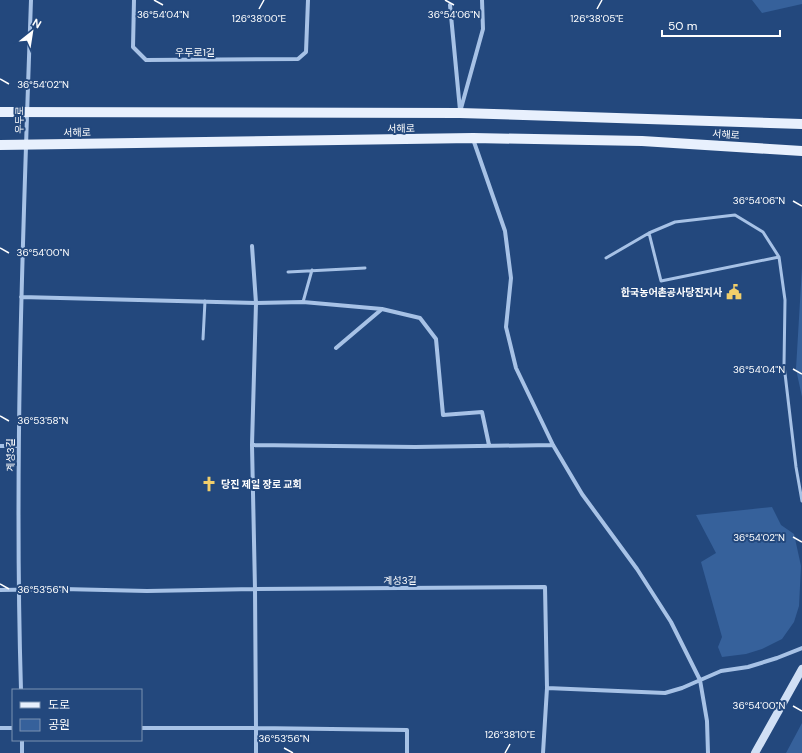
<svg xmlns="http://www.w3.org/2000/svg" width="802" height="753" font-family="'DM Sans','Noto Sans KR',sans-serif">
  <rect width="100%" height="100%" fill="#23487d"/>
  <path fill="#36619b" d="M752,0h50v4l-40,9z
    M802,267v130l-6,-28z
    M772,507l9,18 13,9 7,32 -2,40 -5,16 -12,17 -20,10 -16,5 -24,3 -4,-10 4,-10 -21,-75 15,-9 -20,-38z
    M802,723v30h-16z"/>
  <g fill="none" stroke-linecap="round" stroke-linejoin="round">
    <path stroke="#a7c2e6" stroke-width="3" d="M649,233l12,48 118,-24
      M606,258l43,-25 26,-11 60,-7 28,17 16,25 6,43 -1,65 12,102 6,34
      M288,272l77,-4
      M303,302l9,-32
      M203,339l2,-38"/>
    <path stroke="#a7c2e6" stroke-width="4" d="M134,0l-1,47 13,13 152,-1 8,-7 2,-52
      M450,5l10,105
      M460,112l23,-83 -1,-29
      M473,139l32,92 6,47 -5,49 10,41 37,77 29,49 55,75 34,53 29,58 7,41 1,32
      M21,297l235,6 -4,-57
      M382,309l38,9 16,21 7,76 39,-3 7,33
      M336,348l46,-39 -79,-7 -47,1 -4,142 3,144 290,-2 2,101 -4,65
      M252,445l163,2 138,-2
      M0,446h18
      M0,590l63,-1 84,2 108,-2 1,139 151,2v23
      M547,688l118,5 17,-5 39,-17 27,-4 29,-9 25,-10
      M21,690c-7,-230 2,-460 10,-690
      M0,728h13
      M141,728h115v25
      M22,740v13"/>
    <path stroke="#d1e0f5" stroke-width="8" d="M755,753l47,-84"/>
    <path stroke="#e8f0fd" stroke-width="10" d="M0,112l460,1 342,11
      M0,145l473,-7 169,3 160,10"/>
  </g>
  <path fill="none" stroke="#fff" stroke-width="1.5" d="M154,0l9,5M445,0l9,5M259,9l5,-9M597,9l5,-9M0,79l9,5M793,201l9,5M0,248l9,5M793,369l9,5M0,416l9,5M793,537l9,5M0,584l9,5M793,706l9,5M284,748l9,5M505,753l5,-9"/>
  <defs>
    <symbol id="civic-bare" viewBox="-9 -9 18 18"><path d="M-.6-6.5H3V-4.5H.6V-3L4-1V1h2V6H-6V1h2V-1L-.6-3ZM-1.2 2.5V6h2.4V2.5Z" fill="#f1ce6a" stroke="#23487d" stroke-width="2.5" paint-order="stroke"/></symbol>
    <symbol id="church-bare" viewBox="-9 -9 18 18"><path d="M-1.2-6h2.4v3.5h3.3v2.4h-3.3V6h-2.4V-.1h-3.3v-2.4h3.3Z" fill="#f1ce6a" stroke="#23487d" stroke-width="2.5" paint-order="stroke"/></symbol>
  </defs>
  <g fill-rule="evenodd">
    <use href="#civic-bare" x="723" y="281" width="22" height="22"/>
    <use href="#church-bare" x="198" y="473" width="22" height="22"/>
  </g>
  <g text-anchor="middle" stroke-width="4" stroke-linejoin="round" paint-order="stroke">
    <g font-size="10" fill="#fff" stroke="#23487d">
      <text x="195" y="56">우두로1길</text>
      <text transform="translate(19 120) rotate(-89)" y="4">우두로</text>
      <text transform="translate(401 128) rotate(-1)" y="4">서해로</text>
      <text transform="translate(77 132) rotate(-1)" y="4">서해로</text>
      <text transform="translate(726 134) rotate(4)" y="4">서해로</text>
      <text transform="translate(10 455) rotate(-90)" y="4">계성3길</text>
      <text x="400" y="584">계성3길</text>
    </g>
    <g font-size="10" font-weight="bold" fill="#fff" stroke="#23487d" text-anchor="end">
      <text x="722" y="296">한국농어촌공사당진지사</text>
      <text x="221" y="488" text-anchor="start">당진 제일 장로 교회</text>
    </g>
  </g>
  <g font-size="10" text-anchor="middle" fill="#fff" stroke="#23487d" stroke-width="4" stroke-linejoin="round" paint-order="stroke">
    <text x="163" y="18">36°54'04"N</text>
    <text x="454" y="18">36°54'06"N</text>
    <text x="259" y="22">126°38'00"E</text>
    <text x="597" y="22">126°38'05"E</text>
    <text x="43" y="88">36°54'02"N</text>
    <text x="759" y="204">36°54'06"N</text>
    <text x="43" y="256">36°54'00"N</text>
    <text x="759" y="373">36°54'04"N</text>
    <text x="43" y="424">36°53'58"N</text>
    <text x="759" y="541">36°54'02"N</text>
    <text x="43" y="593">36°53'56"N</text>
    <text x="759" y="709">36°54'00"N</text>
    <text x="510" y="738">126°38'10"E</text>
    <text x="284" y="742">36°53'56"N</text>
  </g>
  <rect x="12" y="689" width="130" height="52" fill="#23487d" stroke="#7b91b1"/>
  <rect x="20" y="702" width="20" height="6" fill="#e8f0fd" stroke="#7b91b1"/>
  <text x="48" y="709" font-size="12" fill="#ffffff">도로</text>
  <rect x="20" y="719" width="20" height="12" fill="#36619b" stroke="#7b91b1"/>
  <text x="48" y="729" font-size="12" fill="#ffffff">공원</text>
  <g transform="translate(32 32) rotate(30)" stroke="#23487d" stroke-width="3" paint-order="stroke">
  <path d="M0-3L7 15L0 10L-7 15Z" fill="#ffffff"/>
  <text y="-6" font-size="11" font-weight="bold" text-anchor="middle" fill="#ffffff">N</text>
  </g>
  <path d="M662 30v6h118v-6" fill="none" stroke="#ffffff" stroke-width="2"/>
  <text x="668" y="30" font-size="12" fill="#ffffff" stroke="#23487d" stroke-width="3" paint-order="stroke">50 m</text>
</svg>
